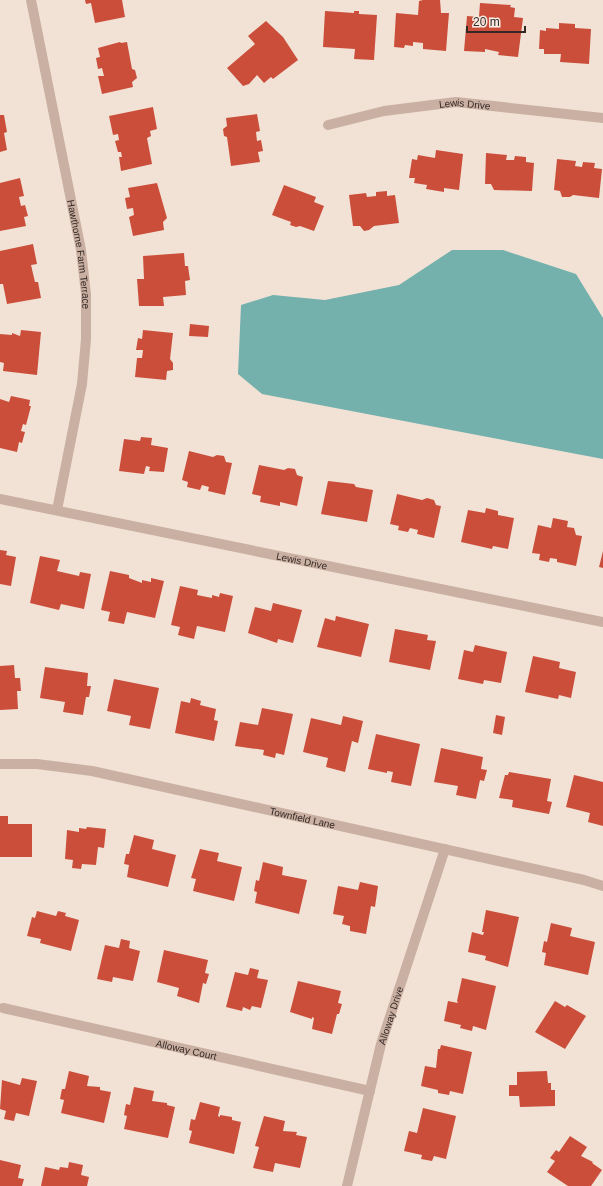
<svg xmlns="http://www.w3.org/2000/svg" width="603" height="1186" font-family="Arial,sans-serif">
  <rect width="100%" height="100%" fill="#f2e2d6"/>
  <path fill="#74b0ac" d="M452,250h51l73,24 27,44v141l-341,-65 -24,-20 3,-69 32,-10 52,5 74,-15z"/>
  <path fill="#cb4e3b" d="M85,0h37l3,17 -30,6 -4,-20 -5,1z
    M423,0h17l1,13h8l-3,38 -23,-2v-6l-10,-1v4l-8,-1 -1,3 -10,-1 2,-34 22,2 1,-14z
    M480,3l31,2 -1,2 5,1 -1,9 9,1 -5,39 -20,-2 1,-3 -14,-3v3l-21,-1 3,-35 12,1z
    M325,11l29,2v-2h5v3l18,1 -3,45 -20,-1 1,-10 -32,-2z
    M266,21l17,16 15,23 -25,19 -2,-2 -7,6 -7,-8 -8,9 -6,2 -16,-18 28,-24 -7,-8z
    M559,23l16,1v4l16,1 -2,35 -29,-2 1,-8h-17v-5h-5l1,-19 6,1v-3l13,1z
    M120,42l1,1 6,-1 5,27 3,1 2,8 -5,4 1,5 -31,7 -4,-18h6l-2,-8 -4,1 -2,-11 4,-1 -2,-9z
    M153,107l4,22 -7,2 1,5 -4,2 5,26 -31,7 -2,-14h3l-1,-5h-3l-3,-11 4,-1 -1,-6 -5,1 -4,-19z
    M257,114l3,17 -4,1 1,9 4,-1 2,11 -5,1 2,10 -29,4 -4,-29 -3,-1 -1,-7 4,-3 -1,-8z
    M0,115h4l3,17 -3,1 3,17 -7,2z
    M436,150l27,4 -4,36 -15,-2v4l-18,-3 1,-4 -13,-2 1,-5h-6l3,-19 5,1 1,-5 17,3z
    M486,153l21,2 -1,5h8l1,-4 11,1v5l8,1 -2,28 -38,-1 -3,-6h-6z
    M557,159l19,2 -1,5 7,1 1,-5 12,1 -1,5 8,1 -3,29 -26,-3 -3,2h-8l-2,-6 -6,-1z
    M20,178l4,18 -5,1 2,9 4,-1 3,11 -4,1 2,9 -26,5v-48z
    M157,183l10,35 -4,4 1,8 -31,6 -4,-19 5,-2 -1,-7 -6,1 -2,-11 5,-1 -2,-9z
    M284,185l32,12 -2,5 10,4 -10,25 -14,-5 -4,1 -6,-2 1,-3 -19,-7z
    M387,191v5l8,-1 4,28 -25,3 -5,4 -5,1 -4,-5h-7l-4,-31 17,-2 1,4 9,-1v-4z
    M33,244l4,20 -6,1 4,17h3l3,16 -34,6 -4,-20h-3v-33z
    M184,253l1,13h3l2,14 -5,1 1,14 -23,2 1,9h-25l-2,-27h7l-1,-23z
    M190,324l19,2 -1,11 -19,-1z
    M21,330l20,2 -4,43 -34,-4 1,-8 -4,-1v-28l12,1v-2l8,3z
    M143,330l30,3 -3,26 3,4v7l-6,1 -1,9 -31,-3 2,-19h5l1,-8h-7l2,-12 4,1z
    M11,396l19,4 -1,6h2l-5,19 -3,-1 -2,7 4,1 -3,11 -3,-1 -2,10 -17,-4v-49l9,3z
    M141,437l11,1 -1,7 17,3 -4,24 -15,-1 1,-4 -4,-1 -2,8 -25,-3 5,-32 16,2z
    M189,451l24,6 4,-2 7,1 2,6 6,1 -7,32 -17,-4 1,-4 -7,-2 -2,5 -13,-3 1,-5 -6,-2z
    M259,465l25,5 4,-2 7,1 2,6 6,2 -6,29 -17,-4v4l-20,-4 1,-6 -9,-2z
    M328,481l26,3 2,3 17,3 -6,32 -46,-8z
    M397,494l25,6 5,-2 7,2 2,5 5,1 -7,32 -17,-4 1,-4 -8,-2 -2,4 -10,-2 1,-4 -9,-2z
    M486,508l12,3v4l16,3 -6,31 -15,-3 -1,3 -31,-7 7,-32 17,3z
    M553,518l15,3 -1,6 7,1 2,7 6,1 -6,30 -19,-4v-3l-7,-1 -1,4 -10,-2 1,-6 -8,-1 6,-28 13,3z
    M0,550l7,1 -1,4 10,2 -5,29 -11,-2z
    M603,551v17l-4,-1z
    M40,556l20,4 -3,11 22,5 1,-4 11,2 -7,35 -23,-5 -2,6 -29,-7z
    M110,571l19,4v3l13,5v-3l9,2v-4l13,3 -9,37 -28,-6 -3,12 -16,-3 2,-9 -9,-2z
    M180,586l18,4 -1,5 15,3v-3l7,2 1,-4 13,3 -8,36 -28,-6 -3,13 -16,-4 2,-8 -9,-2z
    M273,603l29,7 -9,33 -15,-4 -1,4 -29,-10 7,-26 16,4z
    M336,616l33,8 -8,33 -44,-10 8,-29 10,3z
    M395,629l33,6 -1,5 9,1 -6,29 -41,-8z
    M475,645l32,7 -6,31 -17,-3 -1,4 -25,-5 6,-29 9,2z
    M533,656l27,6 -1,6 17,4 -5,26 -12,-3 -1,4 -33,-7z
    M14,665l1,13h5l1,13h-4l1,18 -18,1v-44z
    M45,667l43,6 -1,13h4l-2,11h-3l-3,18 -20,-3 2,-10 -25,-4z
    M114,679l45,9 -9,41 -21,-4 2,-9 -24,-5z
    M191,698l10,3 -1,4 16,4 -2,11 4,1 -4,20 -39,-8 6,-32 9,2z
    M262,708l31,6 -9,41 -8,-2 -1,5 -12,-3 1,-5 -29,-4 5,-24 18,3z
    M496,715l9,2 -3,18 -9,-2z
    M343,716l20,5 -5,22 -6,-2 -7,31 -19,-5 2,-9 -25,-6 8,-34 30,7z
    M376,734l44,10 -9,42 -20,-4 2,-10 -6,-1v2l-19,-4z
    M441,748l42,9 -2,12 6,1 -3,11 -4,-1 -4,19 -20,-4 2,-9 -24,-4z
    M509,772l42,7 -4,22 5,1 -3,12 -37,-7 1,-7 -14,-2 6,-23h3z
    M574,775l29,7v44l-15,-4 2,-9 -24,-6z
    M0,816h8v8h24v33h-32z
    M87,827l19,2 -2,19 -6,-1 -2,18 -14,-1 -1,5 -9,-1 1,-8 -8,-1 2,-29 12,2v-4l7,1z
    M134,835l20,5 -2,9 24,6 -8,32 -41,-10 2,-12 -5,-1 2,-10h3z
    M200,849l19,4 -2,8 25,6 -8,34 -41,-10 3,-12 -5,-1z
    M263,862l20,5 -1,8 25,5 -8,34 -44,-11 2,-11 -3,-1 2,-11 3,1z
    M360,882l18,4 -3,21 -4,-1 -5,28 -16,-3v-5l-8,-2 2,-8 -11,-2 5,-28 20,4z
    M486,910l33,7 -11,50 -23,-7 1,-4 -18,-4 4,-20 11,3 1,-3h-2z
    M37,911l19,5 2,-5 8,2 -1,3 14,4 -8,31 -31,-8 1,-4 -14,-3 5,-19 3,1z
    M551,923l21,5 -2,8 25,6 -7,33 -44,-10 2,-12 -4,-1 2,-11 3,1z
    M121,939l9,2 -1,7 11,3 -7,30 -20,-4 -1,5 -15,-3 8,-34 14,3z
    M164,950l44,10 -3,13 4,1 -3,10 -3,-1 -4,20 -22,-7 2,-8 -22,-6z
    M250,968l9,2 -2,8 11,2 -7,28 -9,-2 -2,4 -7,-3 -1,4 -16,-4 9,-35 13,3z
    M462,978l34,8 -10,44 -13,-4 -1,5 -12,-3 1,-3 -17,-4 4,-20 10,2 -1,-2z
    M298,981l43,10 -3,12 4,1 -3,10h-2l-5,20 -20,-5 2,-11 -2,-1v2l-22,-7z
    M555,1001l10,6 2,-2 19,11 -21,33 -30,-17z
    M441,1045l31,7 -9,42 -13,-3 -1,4 -11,-2v-3l-17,-4 4,-20 11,2 2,-19h2z
    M69,1071l20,5 -2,10 13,1v3l11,2 -7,31 -43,-10 3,-13 -4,-1 2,-10h3z
    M547,1071l1,12h3v7h4v16l-35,1 -1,-11h-10v-11h8v-13z
    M22,1078l15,3 -8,35 -13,-3 -2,8 -10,-2 2,-8 -6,-2 2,-29 18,5z
    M134,1087l20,4 -2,10 15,2v2l8,2 -7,31 -44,-9 3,-13 -3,-1 2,-11 4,1z
    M200,1102l20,5 -2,9 2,1v-2l12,2v3l9,2 -7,32 -45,-11 3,-12 -3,-1 2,-11 4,1z
    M423,1108l33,8 -10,43 -12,-3 -2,5 -11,-2 1,-4 -18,-4 5,-20 8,2z
    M264,1116l21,5 -2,10 14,1 -1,3 11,2 -7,31 -25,-5 -2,9 -20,-4 6,-21 -4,-1z
    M570,1136l17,11 -6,9 12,6 -1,1 10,7 -11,16h-23l-21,-14 8,-11 -5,-3 6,-8 3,2z
    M0,1160l21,5 -3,13 6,1 -2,7h-22z
    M69,1162l14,3 -2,10 8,2 -2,9h-46l4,-19 14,3 1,-3 8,1z"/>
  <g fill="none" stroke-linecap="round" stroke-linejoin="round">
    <g stroke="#cab0a2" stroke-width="10">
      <path id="s1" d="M31,0l50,250 5,44v45l-4,45 -25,126"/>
      <path id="s2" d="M328,125l56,-14 72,-9 147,16"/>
      <path id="s3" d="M0,499l603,123"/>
      <path id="s4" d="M0,764h37l55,7 492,109 19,6"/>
      <path id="s5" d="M3,1008l367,83"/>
      <path id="s6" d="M347,1186l34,-142 64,-195"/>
    </g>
  </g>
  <g text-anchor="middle" stroke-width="3" stroke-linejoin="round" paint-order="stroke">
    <g font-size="10" fill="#342825" stroke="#f9ece2">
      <text dy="4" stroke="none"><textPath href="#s2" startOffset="139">Lewis Drive</textPath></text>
      <text dy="4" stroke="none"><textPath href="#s1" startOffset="259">Hawthorne Farm Terrace</textPath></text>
      <text dy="4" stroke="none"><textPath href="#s3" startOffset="308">Lewis Drive</textPath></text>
      <text dy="4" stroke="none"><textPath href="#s4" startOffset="308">Townfield Lane</textPath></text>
      <text dy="4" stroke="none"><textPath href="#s6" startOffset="176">Alloway Drive</textPath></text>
      <text dy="4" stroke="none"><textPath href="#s5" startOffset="188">Alloway Court</textPath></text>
    </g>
  </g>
  <path d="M467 26v6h58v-6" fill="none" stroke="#342825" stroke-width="2"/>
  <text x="473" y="26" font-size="12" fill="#342825" stroke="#f9ece2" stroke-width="3" paint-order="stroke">20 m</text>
</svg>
